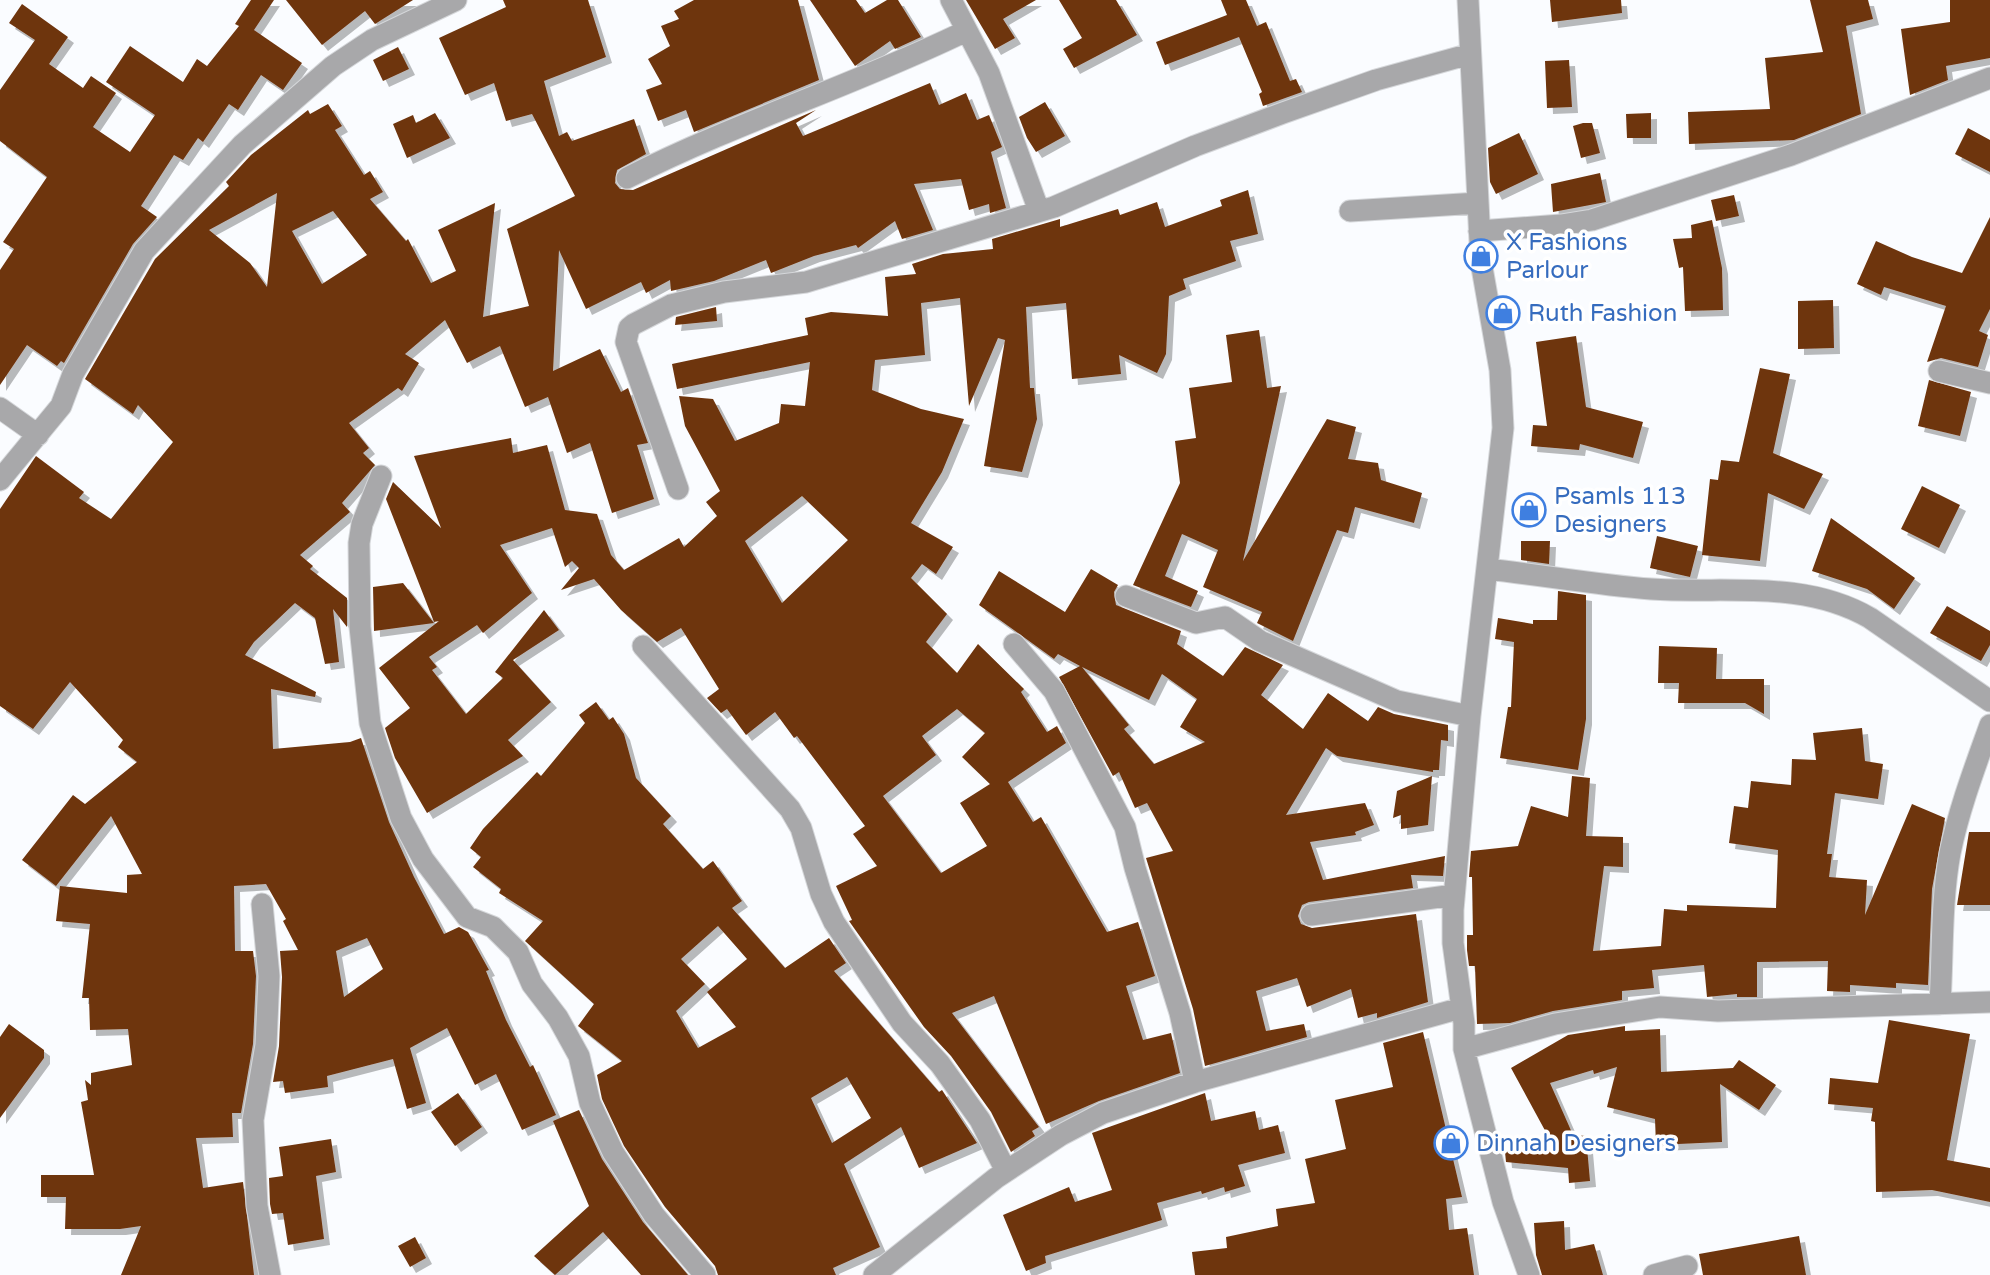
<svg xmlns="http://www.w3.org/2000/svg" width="1990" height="1275" font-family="'Varela Round',sans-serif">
  <defs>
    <filter id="shadow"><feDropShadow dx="6" dy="6" stdDeviation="0" flood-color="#0004"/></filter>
  </defs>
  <rect width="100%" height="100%" fill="#fafcff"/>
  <path fill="#6e340d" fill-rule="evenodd" filter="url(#shadow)" d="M251,0h23l-20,30 48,33 -19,27 -22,-15 -23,35 -9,-6 -26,38 -5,-4 -15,22 -9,-5 -33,51 16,11 -24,27 -69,119 -3,-2 -4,5 -30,-21 -27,40v-115l14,-21 -11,-7 44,-65 -47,-36v-51l35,-50 -26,-17 13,-19 46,33 -19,27 34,24 8,-12 25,17 -23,34 37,25 25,-37 -49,-33 24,-36 53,36 14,-23 10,7 32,-40 -4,-2z
    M286,0h127l-38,24 -10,-13 -43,34z
    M503,0h85l18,57 -62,24 15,55 8,-4 5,9 62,-22 12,35 -29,16 -2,13 5,6 13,1 183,-80 -20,13 7,13 127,-53 9,22 27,-12 11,27 12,-5 13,32 -11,5 15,56 -16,5 -1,-9 -20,6 -8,-31 -47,5 19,46 -31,9 -7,-18 -37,27 -2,-3 -42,11 -43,17 -5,-13 -52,21 -43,10 -1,-11 -24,13 -5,-11 -55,27 -27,-59 -6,121 47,-22 21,43 7,-4 20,55 -11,2 17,54 -42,14 -22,-70 -23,10 -19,-56 -23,10 -25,-61 -33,17 -22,-43 -40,34 14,9 -17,28 -4,-3 -49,35 20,25 -6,5 12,12 -33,38 8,9 -50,43 13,11 -3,3 37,29v29l-14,-18 6,53 -14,2 -10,-46 -20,-15 -41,39 -9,13 71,37 -1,5 -44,-8 2,60 77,-7 11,-4 28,84 25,55 30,57 15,-7 9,5 21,38 -3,1 20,49 24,47 3,-2 23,50 -34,15 -26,-56 -21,11 -28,-57 -37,20 16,55 -19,6 -14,-50 -66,17 1,11 -43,6 -2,-12 -10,1 6,-36 3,-69 -2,-26 18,-1 -15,-29 3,-2 -20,-35 -32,2 1,65h18l3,25 -3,68 -12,69h-9l1,24 -37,1 7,50 40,-6 11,93h-133l20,-49 -21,3h-55l1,-32h-25v-22h53l-13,-73 7,-2 -3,-20 6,5v-12l41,-8 -4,-36 -38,1 -1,-32h-7l8,-74 -34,-3 4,-35 67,7v-18l15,-1 -31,-58 -55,70 -34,-26 51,-65 12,9 52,-42 -19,-15 5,-7 -53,-58 -37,47 -33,-23v-197l36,-53 48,36 -5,6 32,21 62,-77 -35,-37 -5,9 -48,-35 70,-120 74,-73 -3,-4 25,-27 57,-45 2,4 18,-10 14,22 -7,4 29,45 6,-4 13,21 -13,7 36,42 2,-2 23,44 25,-12 -18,-41 57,-27 -12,114 46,-11 -22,-77 68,-33 -43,-82 -26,7 -12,-38 -29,12 -26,-57 67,-31zM277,193l-1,10 -9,84 -17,-24 -41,-33zM333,211l34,44 -45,29 -30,-53zM367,938l16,31 -39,28 -8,-46z
    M694,0h104l21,80 -125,52 -8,-22 -28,11 -12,-31 16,-6 -14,-25 22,-13 -9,-20 18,-7 -5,-8z
    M810,0h46l9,13 22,-13h11l23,37 -26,12 -5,-8 -35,25z
    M966,0h70l-33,19 12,19 -20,11z
    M1059,0h57l21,35 -63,33 -11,-19 19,-11z
    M1221,0h25l11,26 9,-4 24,59 6,-2 6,13 -39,14 -4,-12 3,-2 -23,-55 -74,28 -9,-23 71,-27z
    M1550,0h71l1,13 -70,9z
    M1810,0h58l5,19 -27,7 15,88 -67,26 -105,4 -1,-32 82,-3 -5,-51 58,-6z
    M1950,0h40v58l-44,8 2,14 -38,15 -9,-66 49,-7z
    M398,47l11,22 -26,12 -10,-21z
    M1569,60l3,47 -25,1 -2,-47z
    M1045,102l20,34 -29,16 -9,-14 -8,-21z
    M435,113l15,25 -43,20 -14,-34 20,-9 3,8z
    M1651,113v25h-24l-1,-24z
    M1583,123h9l8,30 -19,5 -8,-32z
    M1968,128l22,12v32l-35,-18z
    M1519,133l19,41 -42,20 -6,-12 -2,-34z
    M1600,173l6,29 -53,10 -2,-28z
    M1248,190l10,44 -28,7 6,20 -53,18 3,10 -17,7 -3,58 -9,19 -38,-18 2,19 -49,5 -6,-76 -40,4 4,81h4l3,31 -15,53 -38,-6 21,-126 -7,-2 -29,68 -9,-108 -39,5 4,52 -50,5 -3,30 49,19 43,10 -22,53 -31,51 42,24 -17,27 -14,-10 -11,14 36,36 -21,28 31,31 21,-29 46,45 -3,3 26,40 10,-6 9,17 -58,39 25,40 8,-5 66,115 31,-10 17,54 -29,10 17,54 28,-7 9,40 -81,28 -53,23 -52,-128 -42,17 87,114 -7,4 3,5 -24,16 -20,-40 -40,-56 -27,-29 -75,-106 3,-1 -16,-34 41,-20 -24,-32 12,-8 -68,-90 -3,2 -19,-26 -29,23 -19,-26 -6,4 -14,-15 12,-9 -38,-61 -24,14 -36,-32 -27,-31 -33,11 18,-22 -7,-7 -7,6 -13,-39 -52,17 32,48 -49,40 -6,-8 -48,32 8,10 -5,3 34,44 37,-36 -8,-6 49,-62 15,20 -46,30 38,42 -43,38 15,16 -96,57 -32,-55 -10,-30 25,-20 -31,-40 60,-47 -5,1 -48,-123 7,-17 48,46 -27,-72 97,-18 2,15 34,-8 18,65 32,4 14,41 13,15 55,-32 5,9 33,-31 -11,-14 14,-11 -35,-65 -6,-30 34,3 22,42 44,-18 2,-19 24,2 5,-44 -133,27 -5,-25 136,-29 -3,-17 26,-6 57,4 -3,-39 31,-3 -4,-10 31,-10 50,-5 -1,-10 68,-20v8l58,-18 2,6 37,-13 8,25 57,-21 -2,-6zM802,496l46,44 -66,63 -37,-62zM957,709l28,24 -23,24 28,27 -30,19 27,43 -46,27 -58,-77 53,-41 -14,-19z
    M1734,195l5,21 -23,5 -5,-21z
    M1990,217v92l-11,22 9,4 -10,32 -37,-9 -14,4 19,-56 -62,-19 -3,8 -24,-11 19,-43 36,16 50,16z
    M1712,220l10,48 1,42 -38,1 -2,-44 -4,1 -6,-29 19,-1 -1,-13z
    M1833,300l1,48 -36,1v-48z
    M716,307l1,14 -42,4 1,-8z
    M1259,330l8,58 14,-2 -38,175 84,-142 29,8 -8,32 30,4 3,17 41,13 -8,30 -59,-16 -7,26 -11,-3 -44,111 -36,-18 5,-11 -59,-25 15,-37 -36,-16 -17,42 33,15 -7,16 -58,-22 47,-102 -5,-42 21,-3 -7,-50 43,-6 -6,-47z
    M1576,336l10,71 57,15 -10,36 -53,-14 -1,6 -48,-4 2,-21 14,1 -11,-84z
    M1760,368l30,6 -17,79 50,21 -19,35 -36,-16 -8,68 -58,-6 8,-76 8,1 3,-20 18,2z
    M1929,380l42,12 -11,44 -42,-10z
    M1922,486l38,19 -21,43 -38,-19z
    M1831,518l84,60 -21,31 -27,-20 -55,-18z
    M1657,536l41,10 -8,31 -40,-9z
    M1521,541h29l-1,23 -28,-4z
    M1091,569l27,16 -4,7 2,13 65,26 -4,13 46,32 22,-29 38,18 -22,30 42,34 25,-36 40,28 10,-14 16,7 54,11v16l-7,-1 -2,30h-6v2l-96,-16 -11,-8 -40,67 79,-12 9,22 -19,7 1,3 -46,7 13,38 122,-24 -2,20 -32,-1 2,13 -104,14 -7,3 -4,11 3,8 11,4 104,-14 12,88 -51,16v-5l-19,5 -7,-29 -44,18 -10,-29 -41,13 10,40 38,-7 3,13 -102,29 -12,-57 -47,-151 27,-7 -26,-48 -12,5 -16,-36 -6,4 -54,-99 21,-11 -22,-12 -4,5 -75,-54 20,-34 66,41zM1082,667l67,33 13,-26 35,25 -17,28 25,15 -51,22 -30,-35 5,-4z
    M403,583l31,40 -60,8 -1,-44z
    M1558,591l28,4v124l-8,51 -78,-12 8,-51h3l3,-65 -19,-3 3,-21 35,6v-4h24z
    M1947,606l43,25v14l-9,16 -51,-28z
    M1659,646l58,2 -1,31h48v35l-19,-11h-67l1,-20h-21z
    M596,702l13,18 4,-3 11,17 12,44 35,38 -8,8 40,45 10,-8 29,40 -10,7 53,60 44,-30 17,25 -12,8 105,121 3,-2 35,53 -58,25 -18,-41 -57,37 36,83 -47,21 3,7h-118l-3,-9 -50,-59 -41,-61 -22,-47 -5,-24 25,-14 -44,-35 16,-22 -69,-63 18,-20 -44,-28 2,-4 -28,-22 8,-10 -11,-9 13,-19 54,-57 4,4 44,-53 -6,-8zM718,926l29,33 -40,33 29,35 -38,21 -22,-37 29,-27 -24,-25zM847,1077l24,41 -39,25 -21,-45z
    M1862,728l3,33 18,3 -5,35 -43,-6 -8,61h5l-3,23 38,3 -2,35 47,-111 33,14 -13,71 -4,96 -32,-2v5l-46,-3v7l-23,-1 1,-30 -71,1v35h-20v-3l-30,3 -3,-32 -52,5 2,18 -32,3v9l-69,11 -43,12 -33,1 -2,-58h-6l-2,-16v-15h6l-1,-58h-3l2,-26 47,-5 13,-40 37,11 4,-41 18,2 -4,58 37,1v30l-19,-1 -11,85 68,-5 3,-37 23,2v-6l89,3 2,-58 -49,-7 5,-37 14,2 3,-27 40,4 1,-26 24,1 -3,-27z
    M1432,776l-4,49 -27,4v-14l-8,3 4,-27z
    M1969,832h21v73h-33z
    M1889,1020l81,14 -23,126 43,8v34l-58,-12 -56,2 -1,-70 -4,-1 2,-13 -45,-4 2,-26 48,5z
    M9,1024l35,26v8l-44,60v-81z
    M1625,1026v5l35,-2 1,43 72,-4 6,-8 37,25 -17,25 -39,-26 2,58 -66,3 -1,-26 -48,-12 10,-40 -23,7 -1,-4 -43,13 23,52 13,1 4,45 -21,2 -1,-15 -62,-6 -2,-20 50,5 -43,-79 57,-33z
    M1423,1032l39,165 -16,2 3,31 18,-2 7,47h-279l-3,-23 35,-4 -1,-11 52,-11 -2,-17 39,-6 -10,-44 41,-10 -11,-49 58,-13 -10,-44z
    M458,1093l24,34 -27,19 -24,-34z
    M1205,1093l6,28 44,-10 4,19 19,-5 7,28 -47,12 7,21 -20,6 -1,-5 -22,7 -1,-3 -44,12 5,17 -117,36 1,7 -20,8 -23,-56 66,-28 6,15 37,-12 -20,-57z
    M579,1110l23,49 41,63 45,53h-47l-38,-43 -48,43 -21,-19 55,-50 -36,-85z
    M331,1139l5,33 -20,4 8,63 -36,6 -5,-32 -11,1 -2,-10 -1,-26 14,-2 -4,-29z
    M1564,1221l1,29 29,-6 9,31h-61l-6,-20 -2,-32z
    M1799,1236l7,39h-103l-4,-21z
    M415,1237l11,21 -16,9 -12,-21z"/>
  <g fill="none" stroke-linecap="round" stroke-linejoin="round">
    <defs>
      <path id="minor" d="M951,0l38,73 50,138
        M1468,0l13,262 19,108 3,58 -33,288 -17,194v33l11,80v26l39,153 26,73
        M627,178c110,-56 228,-93 339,-147
        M1350,211l128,-8
        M1479,231l82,-6 31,-5 199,-65 199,-77
        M1939,371l51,12
        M0,408l38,27
        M381,476l-19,48 -3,19 1,84 10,96 31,95 22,41 44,58 26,10 25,25 14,32 26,34 21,38 11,47 23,49 41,63 51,60
        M0,480l61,-74 12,-32 71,-123 98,-106 91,-79 39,-26 84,-40
        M678,489l-52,-147 3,-14 5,-4 37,-19 53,-13 82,-10 248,-75 141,-61 88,-33 93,-33 94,-26
        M1487,569c55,6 110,16 164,20 74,5 152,-10 219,29l120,83
        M1126,596l70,27 29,-6 35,24 137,60 73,15
        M1014,644l40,47 71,136 10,41 45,145 15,69
        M643,646l147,163 11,19 20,66 13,28 68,101 38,41 40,56 26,51
        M262,904l7,72 -3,69 -13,75 4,86 13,69
        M1311,915l143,-20
        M1940,1004c3,-50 1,-102 10,-151 9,-44 25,-86 40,-128
        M1464,1049l91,-25 105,-17 58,4 272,-9
        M874,1275l122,-97 65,-43 42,-22 92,-31 266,-74
        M1654,1275l33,-9"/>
    </defs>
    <use href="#minor" stroke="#d5d7da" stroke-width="23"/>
    <use href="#minor" stroke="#a8a8aa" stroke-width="21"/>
  </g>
  <defs>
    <symbol id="shop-ring" viewBox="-11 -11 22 22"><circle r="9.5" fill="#fff" stroke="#3f7fe0" stroke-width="1.5"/><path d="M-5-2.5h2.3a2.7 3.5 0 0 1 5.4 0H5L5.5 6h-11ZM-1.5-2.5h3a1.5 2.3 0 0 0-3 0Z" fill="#3f7fe0"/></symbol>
  </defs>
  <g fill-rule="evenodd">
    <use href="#shop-ring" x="1462" y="237" width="38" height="38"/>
    <use href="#shop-ring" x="1484" y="294" width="38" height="38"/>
    <use href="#shop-ring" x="1510" y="491" width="38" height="38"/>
    <use href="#shop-ring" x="1432" y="1124" width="38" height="38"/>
  </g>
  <g text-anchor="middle" stroke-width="7" stroke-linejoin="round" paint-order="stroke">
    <g font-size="24" fill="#366cbe" stroke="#fff" text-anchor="start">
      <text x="1506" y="250">X Fashions<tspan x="1506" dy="28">Parlour</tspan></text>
      <text x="1528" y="321">Ruth Fashion</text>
      <text x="1554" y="504">Psamls 113<tspan x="1554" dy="28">Designers</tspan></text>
      <text x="1476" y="1151">Dinnah Designers</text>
    </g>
  </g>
</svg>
